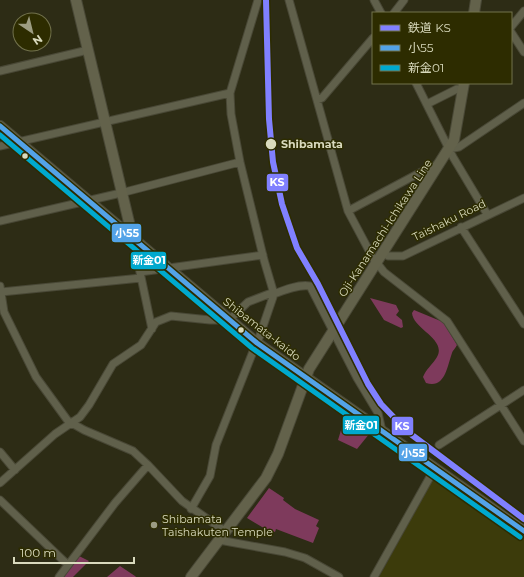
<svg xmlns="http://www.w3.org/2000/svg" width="524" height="577" font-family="Montserrat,'Noto Sans JP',sans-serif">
  <rect width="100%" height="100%" fill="#2d2c15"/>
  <path fill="#3c3b0b" d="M433,479l31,17 60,43v38h-145z"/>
  <path fill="#7e3a5c" d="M370,298l26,7 3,6 -3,4 6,5 1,7 -2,1 -17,-8z
    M414,310l29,12 14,23c-2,4 -4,5 -5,8 -5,14 -7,36 -26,30l-3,-6c3,-8 10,-13 14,-20 10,-18 -24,-28 -25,-44z
    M345,417c6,9 15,14 25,16l-13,16 -19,-9z
    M269,488l15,10 -1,2 12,9 24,11 -3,6 3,2 -6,15 -37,-14 -1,3 -13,-5 -15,-9z
    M79,556l10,5 -16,16h-9z
    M120,566l15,10 1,1h-29z"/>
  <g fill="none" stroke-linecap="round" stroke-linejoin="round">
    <defs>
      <path id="street" d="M258,0l-28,93 1,21 9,48 24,98 10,34 -15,44
        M289,0l59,211 25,47 11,14 63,49 77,120
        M374,0l7,13
        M394,13l10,-13
        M511,27l13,-16
        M511,32l13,20
        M0,71l88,-21
        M416,83l37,74 34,57
        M317,100l5,-2 51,-60
        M427,104l30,-15 6,1
        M0,146l230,-53
        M449,149l10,-2 65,-44
        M348,211l77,-41 15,-6
        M0,221l121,-28 119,-31
        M461,227l63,97
        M133,239l19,90
        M384,253l4,3h15l121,-58
        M140,272l123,-17
        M0,286l4,26 32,65 32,44 16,9 49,21 15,14 34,36 44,31
        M1,292l140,-14
        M274,294c10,-4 25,-10 36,-8l47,92 21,35 4,18
        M229,320l19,-18 26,-10
        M439,445l85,-55
        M0,452l15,18
        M0,483l55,-49 25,-17 9,-12 24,-41 28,-19 15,-23 15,-6 39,4h10l5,-3
        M0,500l68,65
        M191,509l19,-33 6,-31 38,-96
        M219,540l66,12 20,6 34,19
        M59,577l56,-74 33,-38
        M374,577l61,-109"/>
      <path id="secondary" d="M76,0l57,239
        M474,13l2,-13
        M0,126l257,217 267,188
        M191,577l75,-99 12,-24 31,-85 145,-229 10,-57"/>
    </defs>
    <use href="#street" stroke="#494836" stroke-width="9"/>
    <use href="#secondary" stroke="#494836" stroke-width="12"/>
    <use href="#street" stroke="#60604b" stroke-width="7"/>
    <use href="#secondary" stroke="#63624b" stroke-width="10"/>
    <defs>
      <path id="bus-1" d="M0,126l257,217 267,188"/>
      <path id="bus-2" d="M0,135l252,213 268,189"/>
    </defs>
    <use href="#bus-1" stroke="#2d2c00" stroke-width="8"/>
    <use href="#bus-2" stroke="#2d2c00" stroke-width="8"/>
    <use href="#bus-1" stroke="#53a3e8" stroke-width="5"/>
    <use href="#bus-2" stroke="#00a9ce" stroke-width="5"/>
    <defs>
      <path id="rail-1" d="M266,0l3,119 4,43 9,42 15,44 21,36 50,100 13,20 27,28 116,87"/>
    </defs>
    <use href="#rail-1" stroke="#2d2c00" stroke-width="9"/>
    <use href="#rail-1" stroke="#8080ff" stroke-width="6"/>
  </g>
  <g fill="#d9dabd" stroke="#2d2c00" stroke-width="1.5">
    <circle cx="271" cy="144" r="6"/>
    <circle cx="25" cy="156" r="3.5"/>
    <circle cx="241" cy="330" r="3.5"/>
  </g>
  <circle fill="#9d9d82" stroke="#2d2c00" stroke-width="1.5" cx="154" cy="525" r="4"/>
  <g text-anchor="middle" stroke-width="3" stroke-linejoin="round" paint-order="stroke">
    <g font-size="11" font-weight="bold" fill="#d9dabd" stroke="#2d2c00" text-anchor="start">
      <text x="281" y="148">Shibamata</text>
    </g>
    <g font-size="11" fill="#d9dabd" stroke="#2d2c00">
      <text transform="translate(449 220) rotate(-26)" y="4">Taishaku Road</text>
      <text transform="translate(385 228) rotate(-57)" y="4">Oji-Kanamachi-Ichikawa Line</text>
      <text transform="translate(262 329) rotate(38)" y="4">Shibamata-kaido</text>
    </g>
    <g font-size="11" fill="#d9dabd" stroke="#2d2c00" text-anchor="start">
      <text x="162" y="523">Shibamata<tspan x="162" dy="13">Taishakuten Temple</tspan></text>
    </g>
  </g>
  <g stroke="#2d2c00" stroke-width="1.5">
    <rect x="266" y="173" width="23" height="19" rx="4" fill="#8080ff"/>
    <rect x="111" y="223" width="31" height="20" rx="4" fill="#53a3e8"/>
    <rect x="130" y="251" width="37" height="19" rx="4" fill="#00a9ce"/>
    <rect x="342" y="415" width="38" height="20" rx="4" fill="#00a9ce"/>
    <rect x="391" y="416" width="23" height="20" rx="4" fill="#8080ff"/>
    <rect x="398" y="443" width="30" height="19" rx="4" fill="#53a3e8"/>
  </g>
  <g font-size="11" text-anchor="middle" font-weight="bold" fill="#fff">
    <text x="277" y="186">KS</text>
    <text x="127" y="237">小55</text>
    <text x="149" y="264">新金01</text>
    <text x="361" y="429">新金01</text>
    <text x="402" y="430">KS</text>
    <text x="413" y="457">小55</text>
  </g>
  <rect x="372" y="12" width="140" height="72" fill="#2d2c00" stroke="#72724c"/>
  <rect x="380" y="25" width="20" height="6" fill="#8080ff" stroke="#72724c"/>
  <text x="408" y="32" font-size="12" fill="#d9dabd">鉄道 KS</text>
  <rect x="380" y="45" width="20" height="6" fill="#53a3e8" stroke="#72724c"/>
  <text x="408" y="52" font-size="12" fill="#d9dabd">小55</text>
  <rect x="380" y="65" width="20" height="6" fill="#00a9ce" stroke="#72724c"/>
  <text x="408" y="72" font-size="12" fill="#d9dabd">新金01</text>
  <g transform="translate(32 32) rotate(145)"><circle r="19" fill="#2d2c00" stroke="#72724c"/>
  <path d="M0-3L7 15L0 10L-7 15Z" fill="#9d9d82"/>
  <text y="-6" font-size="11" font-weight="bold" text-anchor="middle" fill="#d9dabd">N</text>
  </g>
  <path d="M14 557v6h120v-6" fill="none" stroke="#d9dabd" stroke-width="2"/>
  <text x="20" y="557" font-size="12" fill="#d9dabd" stroke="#2d2c00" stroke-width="3" paint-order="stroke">100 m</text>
</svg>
